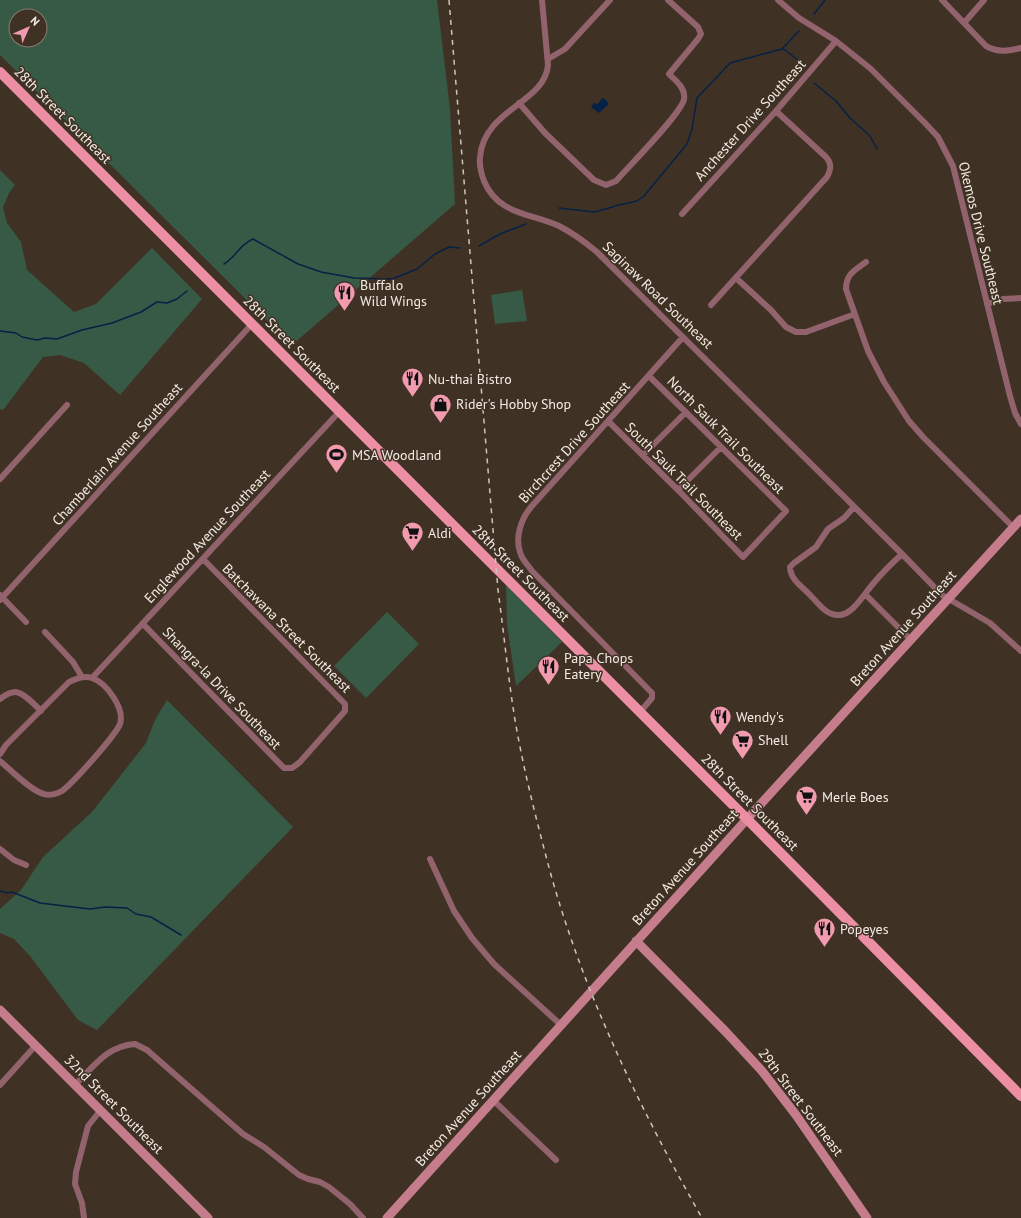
<svg xmlns="http://www.w3.org/2000/svg" width="1021" height="1218" font-family="'PT Sans',sans-serif">
  <rect width="100%" height="100%" fill="#3f3225"/>
  <path fill="#375a46" fill-rule="evenodd" d="M0,0h437l13,109 5,95 -163,141 -292,-290zM16,16h24v24h-24z
    M0,170l15,15 -6,8 -6,14 4,16 14,19 6,28 47,42 22,-8 56,-56 50,51 -82,96 -36,-32 -24,-8 -17,2 -40,53 -3,-1z
    M522,290l5,31 -32,3 -4,-29z
    M506,585l56,57 -46,44 -9,-62z
    M387,612l32,32 -53,54 -32,-32z
    M167,700l126,127 -196,203 -19,-10 -48,-64 -16,-17 -14,-6v-24l21,-19 22,-33 49,-45 54,-69 9,-23z"/>
  <path fill="#062146" d="M602,98l3,1 4,5 -10,9 -8,-6 3,-4 4,1z"/>
  <g fill="none" stroke-linecap="round" stroke-linejoin="round">
    <path stroke="#062146" stroke-width="1.5" d="M814,14l11,-14
      M782,49l3,1 14,11
      M814,83l22,18 14,17 20,18 7,13
      M559,208l36,4 24,-7 18,-4 7,-5 43,-52 5,-15 5,-31 33,-35 52,-14 17,-18
      M479,246l21,-12 26,-10
      M224,264c13,-8 15,-19 29,-25l45,25 23,8 33,6 38,1 25,-10 18,-15 14,-7 11,1
      M0,331l16,2 6,4 15,3 8,-2 12,1 25,-9 30,-7 29,-11 16,-10 10,1 10,-4 10,-8
      M0,891l7,2 5,-1 28,11 50,6 15,-2 22,1 9,6 15,3 30,18"/>
    <path stroke="#92636d" stroke-width="6" d="M542,0l6,65c-3,38 -64,44 -68,92 -1,9 1,16 4,24 14,34 47,32 75,45 14,7 26,16 38,26l305,302 40,41 48,28 31,28
      M778,0l21,18 37,23 35,28 54,54 13,14 15,29 57,230 5,17 6,11
      M942,0l44,46c13,7 21,5 35,2
      M964,23l20,-23
      M548,59l17,-10 45,-49
      M519,103l26,30 49,47 12,5 10,-4c12,-14 66,-68 68,-82 2,-11 -9,-19 -15,-25l29,-35 3,-5 -3,-7 -30,-27
      M682,214l94,-103 60,-70
      M866,262c-11,8 -20,12 -20,27l22,62 16,31 25,39 15,17 90,90
      M736,278l35,32 15,17 10,5h10l49,-18
      M987,304l16,-5 18,-1
      M711,305l116,-128c4,-8 5,-13 -1,-20l-50,-46
      M608,421l72,71 63,65 43,-46 -137,-135
      M643,455l43,-43
      M0,479l67,-74
      M678,490l43,-43
      M854,507l-10,11 -16,11 -12,18 -22,16 -4,4c0,13 14,21 21,29 8,8 15,19 27,19 14,1 26,-21 34,-30 9,-11 19,-21 30,-31
      M0,595l26,27
      M866,595l45,45
      M0,600l252,-276
      M143,624l141,144h8l8,-6 45,-51v-7l-142,-145
      M45,632l28,30 9,15
      M92,678l248,-267
      M0,699c4,-3 10,-7 15,-7 8,0 20,13 26,19
      M640,712l12,-14v-5l-120,-122c-4,-6 -10,-11 -12,-19 -5,-15 1,-33 11,-45l152,-170
      M0,754l6,-9 63,-63c7,-3 15,-7 23,-4 15,5 33,31 28,46 -5,12 -47,59 -58,67 -5,3 -13,5 -18,3 -13,-3 -33,-24 -44,-33
      M0,849l14,11 12,5
      M430,859l24,52 18,27 22,26 67,61
      M0,1085l36,-40
      M75,1085c19,-19 32,-39 60,-41l12,6 96,84 21,13 35,28 9,4 12,3 9,5 21,17 13,14
      M493,1100l63,60
      M84,1218l-2,-15 -7,-19 1,-12 12,-46 12,-15"/>
    <path stroke="#c57c8c" stroke-width="9" d="M636,941l90,91 36,39 34,44 71,103
      M0,1010l208,208
      M387,1218l360,-399 274,-300"/>
    <path stroke="#ec8fa4" stroke-width="10" d="M0,72l747,747 274,277"/>
    <path stroke="#cfc5bb" stroke-width="1.5" stroke-dasharray="5 5" stroke-linecap="butt" d="M449,0l49,590c6,44 10,87 17,130 8,47 20,94 32,140 33,126 91,245 155,358"/>
  </g>
  <defs>
    <symbol id="restaurant-pin" viewBox="-11 -11 22 30"><path d="M0 17L-7.5 6A9.5 9.5 0 1 1 7.5 6Z" fill="#f29aae" stroke="#3f3225"/><path d="M-5-6h1v4h1v-4h1v4h1v-4h1v5L-1.5 .5V6h-2V.5L-5-1ZM5-6V6H3V1.5H1.5Q1.5-4 5-6Z" fill="#111"/></symbol>
    <symbol id="shop-pin" viewBox="-11 -11 22 30"><path d="M0 17L-7.5 6A9.5 9.5 0 1 1 7.5 6Z" fill="#f29aae" stroke="#3f3225"/><path d="M-5-2.5h2.3a2.7 3.5 0 0 1 5.4 0H5L5.5 6h-11ZM-1.5-2.5h3a1.5 2.3 0 0 0-3 0Z" fill="#111"/></symbol>
    <symbol id="stadium-pin" viewBox="-11 -11 22 30"><path d="M0 17L-7.5 6A9.5 9.5 0 1 1 7.5 6Z" fill="#f29aae" stroke="#3f3225"/><path d="M0-5a6.5 5 0 1 0 0 10a6.5 5 0 1 0 0-10ZM-3.5-1.8h7v3.6h-7Z" fill="#111"/></symbol>
    <symbol id="supermarket-pin" viewBox="-11 -11 22 30"><path d="M0 17L-7.5 6A9.5 9.5 0 1 1 7.5 6Z" fill="#f29aae" stroke="#3f3225"/><path d="M-6-5.5h2.5l.6 2H6L4.5 2H-2.5L-4.4-4H-6ZM-1.5 3.2a1.3 1.3 0 1 0 .1 0ZM3 3.2a1.3 1.3 0 1 0 .1 0Z" fill="#111"/></symbol>
  </defs>
  <g fill-rule="evenodd">
    <use href="#restaurant-pin" x="332" y="280" width="25" height="34"/>
    <use href="#restaurant-pin" x="400" y="366" width="25" height="34"/>
    <use href="#shop-pin" x="428" y="392" width="25" height="34"/>
    <use href="#stadium-pin" x="324" y="442" width="25" height="34"/>
    <use href="#supermarket-pin" x="400" y="520" width="25" height="34"/>
    <use href="#restaurant-pin" x="536" y="654" width="25" height="34"/>
    <use href="#restaurant-pin" x="708" y="704" width="25" height="34"/>
    <use href="#supermarket-pin" x="730" y="728" width="25" height="34"/>
    <use href="#supermarket-pin" x="794" y="784" width="25" height="34"/>
    <use href="#restaurant-pin" x="812" y="916" width="25" height="34"/>
  </g>
  <g text-anchor="middle" stroke-width="3" stroke-linejoin="round" paint-order="stroke">
    <g font-size="14" fill="#f4ebe2" stroke="#3f3225">
      <text transform="translate(63 115) rotate(45)" y="5">28th Street Southeast</text>
      <text transform="translate(750 120) rotate(-48)" y="5">Anchester Drive Southeast</text>
      <text transform="translate(981 233) rotate(76)" y="5">Okemos Drive Southeast</text>
      <text transform="translate(658 295) rotate(44)" y="5">Saginaw Road Southeast</text>
      <text transform="translate(292 344) rotate(45)" y="5">28th Street Southeast</text>
      <text transform="translate(726 435) rotate(45)" y="5">North Sauk Trail Southeast</text>
      <text transform="translate(574 442) rotate(-48)" y="5">Birchcrest Drive Southeast</text>
      <text transform="translate(117 454) rotate(-48)" y="5">Chamberlain Avenue Southeast</text>
      <text transform="translate(684 481) rotate(45)" y="5">South Sauk Trail Southeast</text>
      <text transform="translate(207 536) rotate(-47)" y="5">Englewood Avenue Southeast</text>
      <text transform="translate(521 573) rotate(45)" y="5">28th Street Southeast</text>
      <text transform="translate(287 628) rotate(45)" y="5">Batchawana Street Southeast</text>
      <text transform="translate(903 628) rotate(-48)" y="5">Breton Avenue Southeast</text>
      <text transform="translate(222 688) rotate(46)" y="5">Shangra-la Drive Southeast</text>
      <text transform="translate(750 802) rotate(45)" y="5">28th Street Southeast</text>
      <text transform="translate(685 867) rotate(-48)" y="5">Breton Avenue Southeast</text>
      <text transform="translate(801 1102) rotate(53)" y="5">29th Street Southeast</text>
      <text transform="translate(114 1104) rotate(45)" y="5">32nd Street Southeast</text>
      <text transform="translate(468 1108) rotate(-48)" y="5">Breton Avenue Southeast</text>
    </g>
    <g font-size="14" fill="#f4ebe2" stroke="#3f3225" text-anchor="start">
      <text x="360" y="290">Buffalo<tspan x="360" dy="16">Wild Wings</tspan></text>
      <text x="428" y="384">Nu-thai Bistro</text>
      <text x="456" y="409">Rider's Hobby Shop</text>
      <text x="352" y="460">MSA Woodland</text>
      <text x="428" y="538">Aldi</text>
      <text x="564" y="663">Papa Chops<tspan x="564" dy="16">Eatery</tspan></text>
      <text x="736" y="722">Wendy's</text>
      <text x="758" y="745">Shell</text>
      <text x="822" y="802">Merle Boes</text>
      <text x="840" y="934">Popeyes</text>
    </g>
  </g>
  <g transform="translate(28 28) rotate(45)"><circle r="19" fill="#3f3225" stroke="#877c71"/>
  <path d="M0-3L7 15L0 10L-7 15Z" fill="#f29aae"/>
  <text y="-6" font-size="11" font-weight="bold" text-anchor="middle" fill="#f4ebe2">N</text>
  </g>
</svg>
